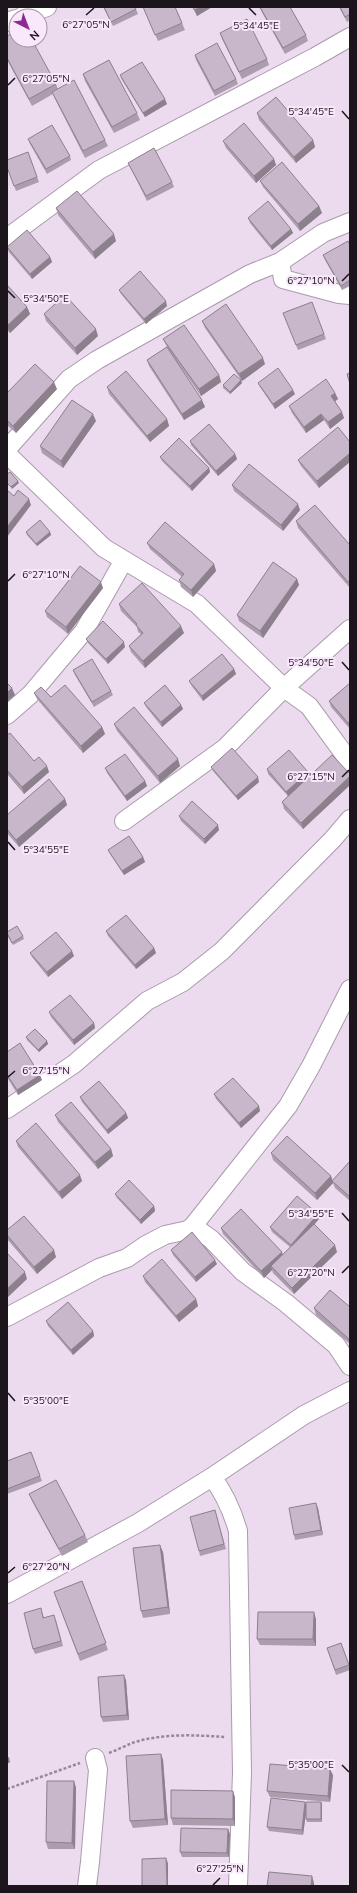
<svg xmlns="http://www.w3.org/2000/svg" width="357" height="1893" font-family="Mulish,sans-serif">
  <rect width="100%" height="100%" fill="#ecdaee"/>
  <g fill="none" stroke-linecap="round" stroke-linejoin="round">
    <defs>
      <path id="minor" d="M23,16l24,-9
        M7,22l9,-3
        M7,238l92,-68 216,-113 35,-20
        M280,262l3,17 56,15 11,1
        M7,449l62,-70 28,-19 153,-86 30,-12 43,-29 27,-11
        M7,454l97,94 93,56 87,84 25,18 41,56
        M7,715l24,-21 53,-63 40,-71
        M124,821l101,-73 59,-60 66,-59
        M7,1109l67,-45 73,-63 36,-19 39,-31 111,-112 17,-20
        M193,1226l18,13 32,33 43,31 50,42 14,21
        M7,1317l92,-49 28,-10 19,-13 19,-10 23,-5 5,-4 95,-120 23,-40 39,-77
        M212,1477c13,17 20,33 26,54l4,242 -4,113
        M7,1594l131,-71 74,-46 92,-62 46,-24
        M87,1886l3,-24 8,-92 -3,-12"/>
    </defs>
    <use href="#minor" stroke="#ab9aad" stroke-width="20"/>
    <path stroke="#968997" stroke-width="2.5" stroke-dasharray="3 2" stroke-linecap="butt" d="M109,1753c8,-3 16,-7 23,-10 30,-10 63,-8 93,-6
      M7,1789l73,-26"/>
    <use href="#minor" stroke="#fff" stroke-width="18"/>
  </g>
  <path fill="#ac9dae" d="M103,7h32l3,7 -25,12z
    M143,7h32l10,23 -27,11z
    M192,7h20l-15,9z
    M259,7h31l16,28 2,6 -23,13z
    M339,7h11v13l-3,2z
    M220,33l47,26 2,6 -27,14 -20,-40z
    M7,36l49,48 2,5 47,51 3,6 -23,12 -30,-59 -2,-5 -21,12 -25,-46z
    M195,55l41,24 2,5 -23,12 -19,-36z
    M83,74l54,39 3,7 -26,13 -29,-52z
    M120,75l47,29 -22,13 -23,-37z
    M257,113l56,27 2,7 -19,16 -37,-43z
    M28,139l42,17 1,4 -24,14 -17,-30z
    M223,141l51,18 2,6 -20,18 -30,-35z
    M28,152l11,30 -23,9 -9,-24z
    M128,163l44,19 2,5 -27,14z
    M260,181l59,25 3,7 -22,18 -37,-44z
    M56,208l60,33 -21,18 -37,-44z
    M248,218l43,11 2,4 -21,17 -22,-27z
    M350,245v41l-8,4 -17,-30 -2,-5z
    M7,247l43,10 2,5 -20,17 -23,-27z
    M7,285l20,22 3,7 -20,19 -3,-3z
    M119,290l48,16 -21,18 -25,-30z
    M312,302l14,37 -28,11 -15,-37z
    M44,314l54,22 -21,19 -31,-34z
    M202,321l63,43 -23,17 -37,-53z
    M163,339l56,36 2,7 -20,14 -23,-33 27,44 -21,13 -35,-54 -2,-6 20,-13z
    M242,383l-12,11 -7,-6v-3z
    M258,383l37,11 -20,15 -15,-22z
    M107,387l60,32 2,7 -19,16 -41,-48z
    M57,389l-41,44 -9,-8v-32z
    M335,393l3,6 -3,2 9,17 -14,11 -6,-9 -18,13 -14,-20 -3,-7z
    M96,421l-33,47 -21,-15 -2,-7z
    M190,441l45,13 2,5 -19,17 -27,-31z
    M350,442l-31,46 -18,-22 -3,-6z
    M160,457l49,11 1,4 -18,19 -30,-30z
    M232,485l68,25 -17,21 -49,-40z
    M296,521l54,24v43l-52,-60z
    M26,532h24l1,3 -14,11 -10,-11z
    M147,543l67,21 2,7 -23,26 -12,-10 -2,-7 3,-3 -32,-28z
    M297,579l2,6 -36,53 -24,-17 -2,-6z
    M103,588l-35,46 -21,-17 -2,-6z
    M119,604l65,29 -39,35 -14,-16 -2,-6 12,-12 -3,-2 -1,-5 -16,-16z
    M86,639l39,8 -17,17 -20,-21z
    M234,669l2,5 -33,27 -12,-16 -2,-4z
    M73,670l38,21 2,4 -19,12 -19,-32z
    M350,683v46l-19,-22 -2,-6z
    M34,693l17,4 51,30 3,7 -22,19 -46,-54z
    M144,703l37,2 2,4 -21,18 -16,-20z
    M114,724l66,42 -20,17 -43,-52z
    M7,735l27,26 15,11 -25,22 -17,-20z
    M211,767l48,15 -21,18 -25,-29z
    M105,768l40,13 2,5 -20,15 -20,-28z
    M267,769l41,3 2,4 40,-2v11l-47,44 -19,-20 -2,-7 6,-6 -20,-22z
    M65,799l2,6 -48,42 -12,-14v-18z
    M179,816l40,14 -14,14 -24,-23z
    M108,850l35,7 2,5 -21,13 -14,-21z
    M106,931l48,17 2,5 -20,16 -28,-33z
    M7,932l16,4 1,3 -11,6 -6,-10z
    M30,953l44,3 -26,21 -16,-20z
    M49,1012l45,11 1,5 -21,17 -23,-28z
    M26,1037l21,4 1,3 -9,8 -12,-12z
    M7,1052l35,28 -24,15 -11,-18z
    M214,1094l46,17 -19,17 -25,-29z
    M80,1097l46,16 2,5 -20,16 -26,-32z
    M55,1115l56,34 2,7 -15,13 -40,-47z
    M16,1141l66,40 -20,18 -44,-52z
    M271,1153l60,23 2,5 17,-20v40l-15,-13 -2,-5 -16,17 -44,-40z
    M115,1194l39,12 1,5 -14,13 -24,-26z
    M318,1214l1,5 -5,5 23,28 -43,42 -21,-21 -1,-3 -8,8 -41,-44 -2,-6 62,27 7,-8 -18,-15 -2,-5z
    M7,1230l49,27 -19,17 -30,-35z
    M171,1250l46,14 -21,18 -23,-27z
    M143,1276l53,23 2,7 -19,16 -34,-40z
    M350,1307v37l-34,-29 -2,-7z
    M46,1321l47,10 1,5 -21,19 -25,-29z
    M31,1452l11,29 -35,13v-33z
    M29,1494l56,41 3,7 -26,14 -30,-55z
    M318,1508l5,27 -28,5 -1,-5z
    M215,1510l11,39 -26,7 -1,-5z
    M163,1552l7,62 -27,4 -2,-7z
    M82,1581l26,69 -28,11 -26,-69z
    M41,1608l3,10 12,2 7,26 -28,8 -2,-5z
    M316,1619v27l-56,-1 -3,-6z
    M341,1643l9,27 -14,5 -9,-27z
    M126,1680l3,40 -26,2 -2,-5z
    M161,1754l2,6 5,65 -35,3 -3,-7z
    M333,1775l-3,27 -60,-5 -3,-6z
    M74,1781l2,7 -1,61h-27l-2,-7z
    M235,1797v29l-62,-1 -2,-7z
    M321,1802l1,2v18h-15l-1,-3v-8l-3,24 -34,-4 -2,-4 39,-22z
    M230,1834l-1,23h-47l-2,-5z"/>
  <path fill="#8c808d" d="M199,7h13l-15,9 -2,-6z
    M165,99l2,5 -22,13 -2,-4z
    M313,140l2,7 -19,16 -2,-6z
    M274,159l2,6 -20,18 -2,-7z
    M319,206l3,7 -22,18 -2,-7z
    M291,229l2,4 -21,17 -1,-4z
    M114,234l2,7 -21,18 -2,-7z
    M50,257l2,5 -20,17 -2,-5z
    M166,301l1,5 -21,18 -2,-5z
    M27,307l3,7 -20,19 -3,-7z
    M96,329l2,7 -21,19 -2,-7z
    M263,358l2,6 -23,17 -3,-7z
    M219,375l2,7 -20,14 -2,-7z
    M241,380l1,3 -12,11v-2z
    M54,382l3,7 -41,44 -3,-7z
    M293,390l2,4 -20,15 -2,-5z
    M335,393l3,6 -5,4 -2,-7z
    M202,400l3,7 -21,13 -2,-6z
    M342,412l2,6 -14,11 -2,-7z
    M93,414l3,7 -33,47 -2,-7z
    M321,414l3,6 -18,13 -2,-6z
    M167,419l2,7 -19,16 -3,-6z
    M350,453v9l-31,26 -2,-7z
    M235,454l2,5 -19,17 -2,-5z
    M209,468l1,4 -18,19 -2,-5z
    M18,481l1,2 -7,6 -1,-2z
    M29,499l2,6 -24,32v-10z
    M298,504l2,6 -17,21 -2,-6z
    M50,532l1,3 -14,11 -1,-2z
    M214,564l2,7 -23,26 -2,-7z
    M297,579l2,6 -36,53 -3,-7z
    M101,582l2,6 -35,46 -2,-7z
    M181,626l3,7 -39,35 -2,-7z
    M124,642l1,5 -17,17 -2,-5z
    M234,669l2,5 -33,27 -1,-5z
    M12,688l3,7 -8,7v-9z
    M181,705l2,4 -21,18 -1,-5z
    M350,721v8l-2,-6z
    M102,727l3,7 -22,19 -2,-7z
    M178,759l2,7 -20,17 -2,-7z
    M47,766l2,6 -25,22 -2,-7z
    M308,772l2,5 -22,19 -2,-4z
    M350,776v9l-47,44 -2,-6z
    M258,777l1,5 -21,18 -2,-4z
    M145,781l2,5 -20,15 -2,-5z
    M65,799l2,6 -48,42 -3,-7z
    M218,825l1,5 -14,14 -1,-5z
    M143,857l2,5 -21,13 -2,-4z
    M154,948l2,5 -20,16 -1,-4z
    M72,951l2,5 -26,21 -1,-5z
    M94,1023l1,5 -21,17 -1,-5z
    M47,1041l1,3 -9,8 -1,-2z
    M40,1075l2,5 -24,15 -1,-5z
    M259,1106l1,5 -19,17 -2,-5z
    M126,1113l2,5 -20,16 -1,-4z
    M111,1149l2,7 -15,13 -3,-7z
    M80,1175l2,6 -20,18 -3,-7z
    M331,1176l2,7 -16,17 -2,-7z
    M154,1206l1,5 -14,13 -1,-4z
    M318,1214l1,5 -26,31 -2,-5z
    M335,1245l2,7 -43,42 -2,-6z
    M54,1250l2,7 -19,17 -3,-7z
    M282,1252l2,6 -13,8 1,4 -8,8 -3,-7z
    M215,1260l2,4 -21,18 -1,-5z
    M25,1272l2,7 -20,19v-9z
    M196,1299l2,7 -19,16 -3,-6z
    M93,1331l1,5 -21,19 -2,-5z
    M316,1503l2,5 5,27 -2,-5z
    M160,1545l3,7 7,62 -2,-7z
    M314,1612l2,7v27l-3,-7z
    M124,1675l2,5 3,40 -2,-5z
    M161,1754l2,6 5,65 -3,-6z
    M9,1757l1,5 -3,2v-6z
    M330,1769l3,6 -3,27 -2,-6z
    M74,1781l2,7 -1,61 -3,-6z
    M233,1791l2,6v29l-2,-7z
    M305,1802l2,4 -4,29 -1,-5z
    M321,1802l1,2v18l-1,-3z
    M228,1829l2,5 -1,23 -2,-4z
    M166,1858l2,5v23h-1z
    M312,1876l2,7v3h-3z"/>
  <path fill="#c8b7ca" stroke="#8c808d" d="M104,7h31l1,2 -25,13z
    M143,7h32l7,16 -27,12z
    M193,7h6l-4,3z
    M260,7h30l16,28 -23,13z
    M340,7h10v7l-5,3z
    M247,19l20,40 -28,13 -19,-39z
    M16,31v9h16l24,44 -27,15 -22,-41v-22z
    M217,43l19,36 -22,12 -19,-36z
    M109,60l28,53 -25,14 -29,-53z
    M142,62l23,37 -22,14 -23,-38z
    M74,80l31,60 -22,11 -31,-59z
    M276,97l37,43 -19,17 -37,-44z
    M244,123l30,36 -20,17 -31,-35z
    M52,125l18,31 -24,13 -18,-30z
    M154,148l18,34 -26,14 -18,-33z
    M28,152l9,25 -23,9 -7,-19v-7z
    M282,162l37,44 -21,18 -38,-43z
    M77,191l37,43 -21,18 -37,-44z
    M268,201l23,28 -20,17 -23,-28z
    M27,230l23,27 -20,17 -23,-27z
    M348,241l2,4v35l-9,6 -18,-31z
    M140,271l26,30 -22,18 -25,-29z
    M7,285l20,22 -20,19z
    M65,295l31,34 -21,19 -31,-34z
    M312,302l12,32 -28,11 -13,-32z
    M226,304l37,54 -24,16 -37,-53z
    M184,325l35,50 -20,14 -36,-50z
    M167,347l35,53 -20,14 -35,-54z
    M35,364l19,18 -41,44 -6,-6v-27z
    M278,368l15,22 -20,14 -15,-21z
    M126,371l41,48 -20,17 -40,-49z
    M350,373v11l-3,-10z
    M234,374l7,6 -11,12 -7,-7z
    M326,379l9,14 -4,3 11,16 -14,10 -7,-8 -17,13 -15,-21z
    M72,400l21,14 -32,47 -21,-15z
    M209,424l26,30 -19,17 -26,-30z
    M338,427l12,15v11l-33,28 -19,-21z
    M179,438l30,30 -19,18 -30,-29z
    M249,464l49,40 -17,21 -49,-40z
    M10,472l8,9 -7,6 -4,-4v-9z
    M7,490l7,6 4,-6 11,9 -22,28z
    M315,505l35,40v36l-2,1 -52,-61z
    M40,520l10,12 -14,12 -10,-12z
    M165,522l49,42 -23,26 -12,-10 5,-6 -37,-31z
    M273,562l24,17 -37,52 -23,-16z
    M80,566l21,16 -35,45 -21,-16z
    M142,583l39,43 -38,35 -14,-15 14,-13 -7,-8 1,-1 -18,-20z
    M103,621l21,21 -18,17 -20,-20z
    M222,654l12,15 -32,27 -13,-15z
    M92,659l19,32 -19,11 -19,-32z
    M7,683l5,5 -5,5z
    M350,683v38l-2,2 -19,-22z
    M65,685l37,42 -21,19 -47,-53 7,-6 10,10z
    M165,685l16,20 -20,17 -17,-19z
    M134,707l44,52 -20,17 -44,-52z
    M10,733l24,28 5,-4 8,9 -25,21 -15,-17v-35z
    M232,748l26,29 -22,19 -25,-29z
    M289,750l19,22 -22,20 -19,-23z
    M125,754l20,27 -20,15 -20,-28z
    M332,755l18,19v2l-49,47 -19,-21z
    M49,779l16,20 -49,41 -9,-11v-14z
    M192,801l26,24 -14,14 -25,-23z
    M129,836l14,21 -21,14 -14,-21z
    M126,915l28,33 -19,17 -29,-34z
    M17,926l6,10 -11,7 -5,-10v-1z
    M56,932l16,19 -25,21 -17,-19z
    M70,995l24,28 -21,17 -24,-28z
    M35,1029l12,12 -9,9 -12,-13z
    M20,1043l20,32 -23,15 -10,-15v-23z
    M233,1078l26,28 -20,17 -25,-29z
    M99,1081l27,32 -19,17 -27,-33z
    M71,1102l40,47 -16,13 -40,-47z
    M36,1123l44,52 -21,17 -43,-51z
    M287,1136l44,40 -16,17 -44,-40z
    M350,1161v36l-18,-16z
    M129,1180l25,26 -14,14 -25,-26z
    M297,1196l21,18 -27,31 -21,-18z
    M241,1209l41,43 -21,19 -40,-43z
    M24,1216l30,34 -20,17 -27,-32v-5z
    M314,1224l21,21 -43,43 -21,-22z
    M192,1232l23,28 -20,17 -24,-27z
    M7,1253l18,19 -18,17z
    M162,1259l34,40 -20,17 -33,-40z
    M330,1290l20,17v33l-36,-32z
    M68,1302l25,29 -22,19 -25,-29z
    M31,1452l9,24 -33,13v-28z
    M56,1480l29,55 -26,14 -30,-55z
    M316,1503l5,27 -27,5 -5,-27z
    M215,1510l9,34 -25,7 -9,-34z
    M160,1545l8,62 -27,4 -8,-63z
    M82,1581l24,62 -28,11 -24,-62z
    M41,1608l2,10 11,-3 7,26 -28,8 -9,-36z
    M258,1612h56l-1,27h-56z
    M341,1643l8,22 -14,5 -8,-22z
    M124,1675l3,40 -26,2 -3,-40z
    M161,1754l4,65 -35,2 -4,-65z
    M270,1764l60,5 -2,27 -61,-5z
    M47,1781h27l-2,62 -26,-1z
    M171,1790l62,1v28l-62,-1z
    M271,1798l34,4 -3,28 -35,-3z
    M306,1802h15v17h-15z
    M181,1828l47,1 -1,24 -47,-1z
    M166,1858l1,28h-25v-27z
    M269,1872l43,4 -1,10h-44z"/>
  <path fill="none" stroke="#1c161c" stroke-width="1.5" d="M249,8l7,7M86,15l8,-7M8,85l7,-7M342,111l7,8M342,281l7,-7M8,291l7,7M8,581l7,-7M342,662l7,8M342,777l7,-7M8,842l7,8M8,1077l7,-6M342,1213l7,8M342,1273l7,-7M8,1393l7,8M8,1573l7,-6M342,1765l7,7M213,1885l7,-7"/>
  <g font-size="10" text-anchor="middle" fill="#1c161c" stroke="#f9e7fb" stroke-width="4" stroke-linejoin="round" paint-order="stroke">
    <text x="86" y="28">6°27'05"N</text>
    <text x="256" y="29">5°34'45"E</text>
    <text x="46" y="82">6°27'05"N</text>
    <text x="311" y="115">5°34'45"E</text>
    <text x="311" y="284">6°27'10"N</text>
    <text x="46" y="302">5°34'50"E</text>
    <text x="46" y="578">6°27'10"N</text>
    <text x="311" y="666">5°34'50"E</text>
    <text x="311" y="780">6°27'15"N</text>
    <text x="46" y="853">5°34'55"E</text>
    <text x="46" y="1074">6°27'15"N</text>
    <text x="311" y="1217">5°34'55"E</text>
    <text x="311" y="1276">6°27'20"N</text>
    <text x="46" y="1404">5°35'00"E</text>
    <text x="46" y="1570">6°27'20"N</text>
    <text x="311" y="1768">5°35'00"E</text>
    <text x="220" y="1872">6°27'25"N</text>
  </g>
  <rect width="357" height="1893" fill="none" stroke="#1c161c" stroke-width="16"/>
  <g transform="translate(28 28) rotate(138)"><circle r="19" fill="#f9e7fb" stroke="#a193a2"/>
  <path d="M0-3L7 15L0 10L-7 15Z" fill="#8d2a91"/>
  <text y="-6" font-size="11" font-weight="bold" text-anchor="middle" fill="#1c161c">N</text>
  </g>
</svg>
